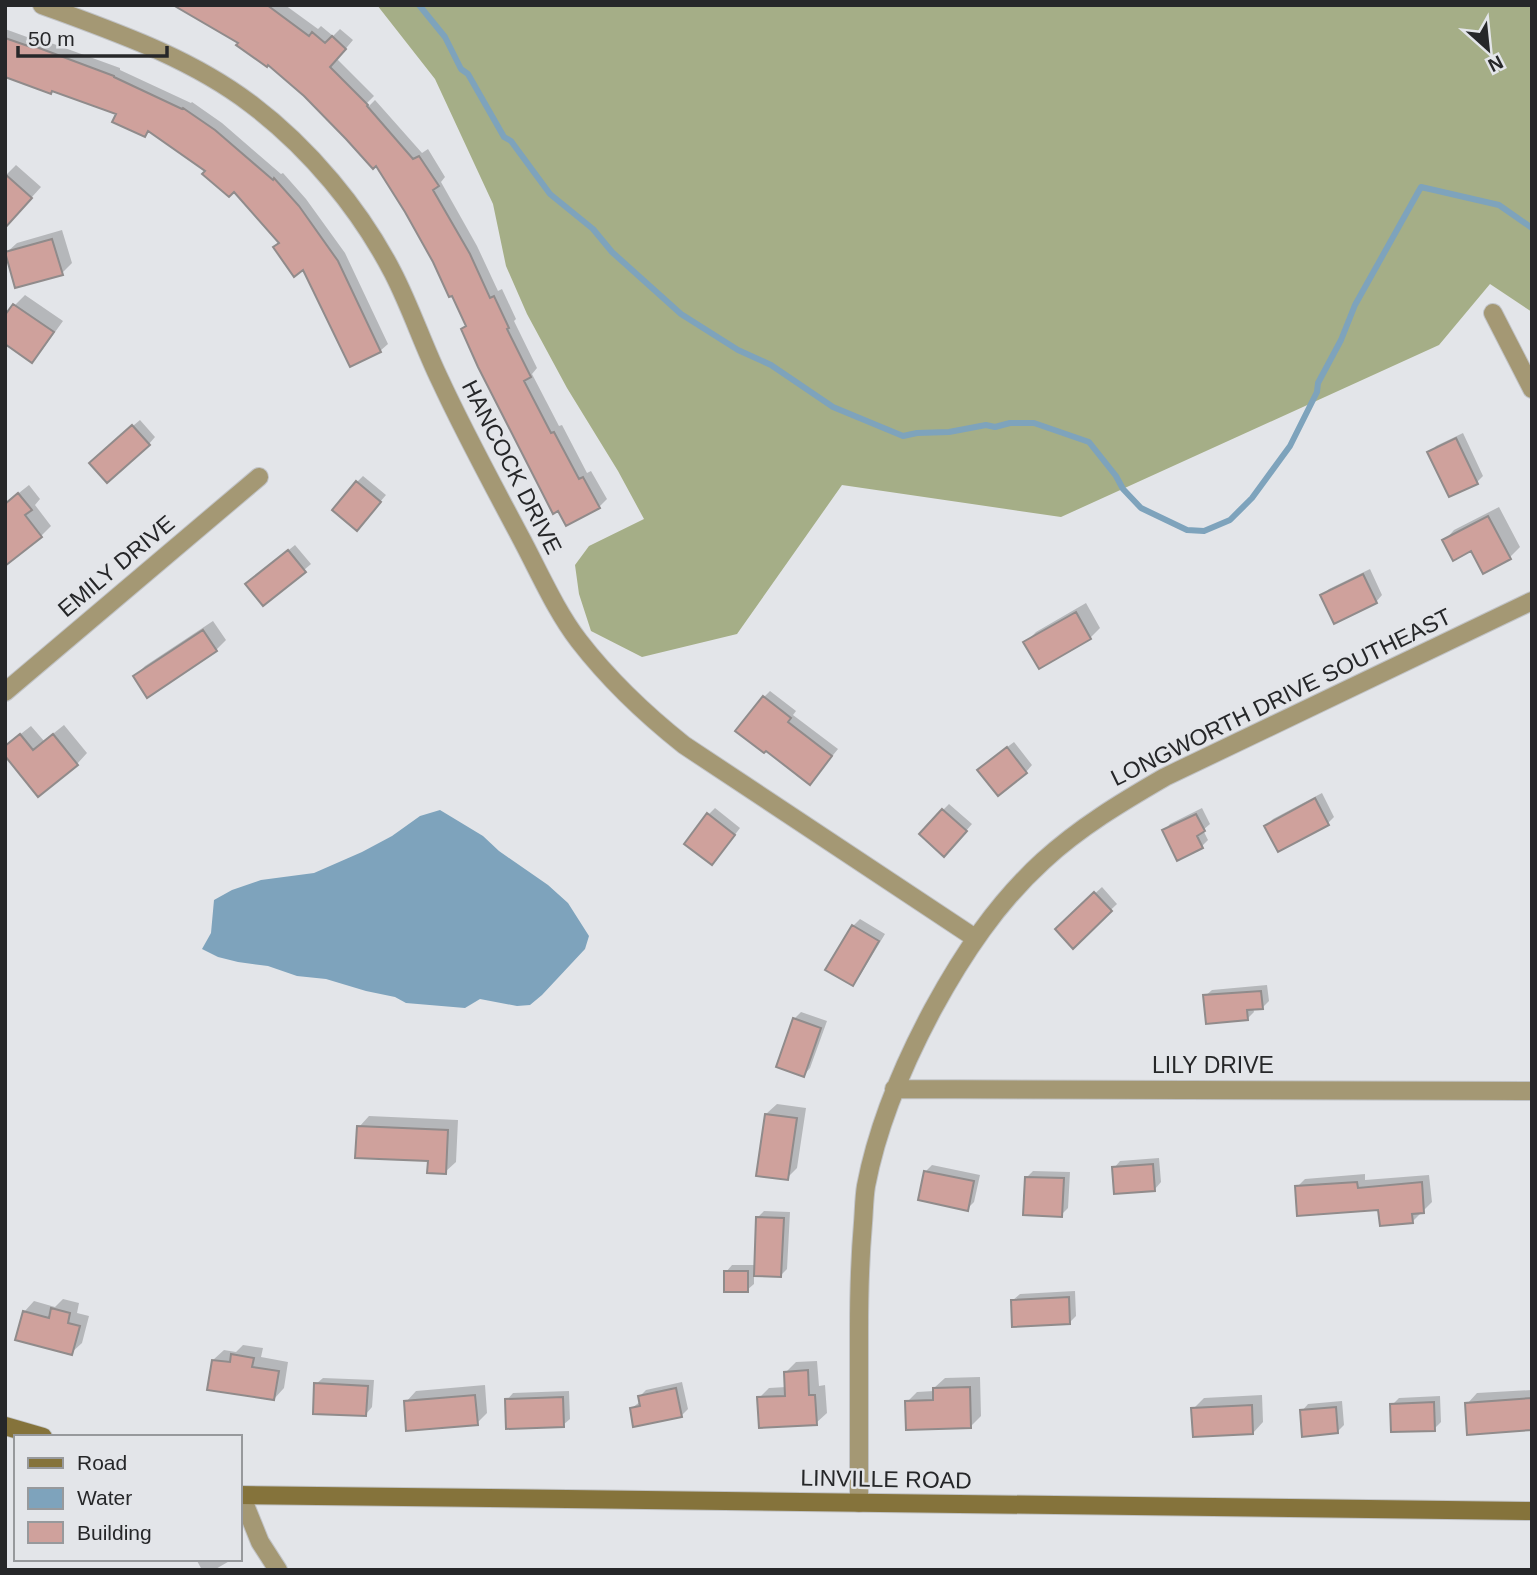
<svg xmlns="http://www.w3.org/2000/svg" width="1537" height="1575" font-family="Arial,sans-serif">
  <rect width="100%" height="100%" fill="#e3e5e9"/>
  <path fill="#a5ae87" d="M377,5h1155v307l-42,-28 -51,61 -378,172 -219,-32 -105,149 -95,23 -51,-26 -12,-37 -4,-29 14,-19 55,-27 -26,-48 -51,-83 -40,-74 -21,-48 -13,-62 -58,-125z"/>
  <path fill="#7ea3bc" d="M440,810l43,26 16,15 49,34 20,18 21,33 -4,13 -43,46 -12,10 -13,1 -37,-7 -15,9 -59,-5 -11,-6 -29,-6 -40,-12 -29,-3 -29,-10 -30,-4 -20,-5 -16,-8 9,-16 3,-33 18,-10 29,-10 53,-7 48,-21 30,-16 28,-20z"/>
  <path fill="#0003" d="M173,5h112l33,24 3,-3 12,10 7,-7 13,11 -16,19 37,37 -15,15 3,2 13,-13 47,53 6,-4 17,28 -4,5 36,64 21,45 4,-2 14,30 -2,2 23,47 -5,6 27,52 3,-1 25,48 4,-2 16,28 -8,8 -136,-178 4,-5 -32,-62 -58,-99 -72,-68 -65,-53 -56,-32z
    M5,29l33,12 2,-2 80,29v2l71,33 1,-1 30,21 59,51 2,-1 23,26 39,54 43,91 -8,7 -145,-161 -27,-20 -58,-40 -6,5 -25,-22 -114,-38z
    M16,165l25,22 -36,40v-51z
    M62,230l10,33 -10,10 -56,-20 11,-10z
    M25,295l38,26 -21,29 -10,11 -27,-43 10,-13z
    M140,420l15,17 -6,7 -52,12z
    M1463,433l20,43 -6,6 -47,-29 6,-7z
    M363,476l23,19 -23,27 -6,-40z
    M29,485l11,14 -5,6 16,21 -10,10 -36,28v-60z
    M1499,507l21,40 -10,10 -66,-16 10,-11z
    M295,545l16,19 -7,6 -50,8z
    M1370,569l12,26 -6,7 -54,-7 7,-6z
    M1086,603l14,25 -10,10 -64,4 10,-10z
    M213,621l13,19 -10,10 -81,26 10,-10z
    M770,691l26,20 -3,4 45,34 -22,27 -52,-79z
    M64,725l23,28 -10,11 -39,30 -25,-54 18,-14 13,15z
    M1014,742l18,23 -6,7 -40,-9z
    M1322,793l12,24 -6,6 -62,3 7,-7z
    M949,804l23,20 -21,24 -8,-38z
    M715,808l25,20 -22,29 -10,-42z
    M1202,808l8,16 -7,6 5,10 -6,6 -38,-15 6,-7z
    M1102,887l15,17 -44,42 -16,-17z
    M860,919l25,15 -26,43 -7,6 -24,-14 25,-43z
    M1267,985l2,16 -7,7h-9l1,4 -7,7 -42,-23 7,-6z
    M801,1012l26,9 -17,47 -6,7 -10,-56z
    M777,1104l29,4 -9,60 -10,10 -21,-64z
    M369,1116l89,4 -2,42 -11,10 -16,-12 -70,-33z
    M1159,1158l2,24 -6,7 -41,-21 6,-7z
    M932,1165l48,10 -6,27 -7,7 -41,-38z
    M1033,1171l37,1 -2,36 -7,7 -34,-38z
    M1365,1174v6l64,-5 3,27 -20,20 -32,-14 -83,-21 8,-8z
    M764,1211l26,1 -3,57 -6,6 -27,-1v10l-7,6 -21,-18 6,-7h24l2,-48z
    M1075,1291l1,25 -7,7 -56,-23 7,-6z
    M63,1299l16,4 -2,10 12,3 -7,27 -11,10 -47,-41 10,-11 21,6z
    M243,1345l20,3 -2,9 27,5 -4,26 -10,11 -61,-39 11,-10 12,2z
    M817,1361l2,25 6,-1 2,28 -11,10 -57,-25 10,-10 17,-1 -1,-14 11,-11z
    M980,1377l1,39 -10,10 -64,-24 10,-10 17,-1v-3l11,-10z
    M323,1378l51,2 -2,27 -6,7 -50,-30z
    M682,1382l6,27 -7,7 -49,-8 9,-7 -1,-5 6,-6z
    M485,1385l2,28 -10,10 -71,-21 10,-11z
    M1532,1390v38l-65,-24 10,-11z
    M569,1391l1,28 -7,6 -56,-25 6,-7z
    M1262,1395l1,27 -10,11 -60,-24 11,-11z
    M1440,1396l1,26 -7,7 -42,-24 7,-7z
    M1342,1401l2,24 -7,7 -35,-21 6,-7z
    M196,1559h37l-19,11h-12z"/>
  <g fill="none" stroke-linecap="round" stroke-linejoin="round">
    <path stroke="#7ea3bc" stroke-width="6" d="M419,5l26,32 16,32 7,5 36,63 7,4 39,53 43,35 19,23 69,62 57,36 33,15 62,42 70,29 14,-3 32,-1 37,-7 9,2 15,-4h24l55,19 27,34 7,13 18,19 46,22 17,1 26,-11 22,-22 38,-52 27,-54 1,-9 23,-43 14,-35 66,-118 78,18 33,23"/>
  </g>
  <path fill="#cfa19c" stroke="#908b8b" stroke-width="2" d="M173,5h94l42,31 3,-4 13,11 7,-7 14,13 -16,18 38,38 -1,1 46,53 6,-3 20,30 -6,4 37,64 20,44 4,-2 15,32 -2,1 24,48 -7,4 27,52 3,-1 25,47 4,-2 17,31 -34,18 -8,-15 -5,3 -75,-147 -17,-38 5,-3 -14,-30 -3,1 -16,-35 -28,-50 -29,-46 -3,3 -27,-30 -42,-43 -36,-31 -1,2 -31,-22 2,-2z
    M5,38l26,9v-2l83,31v1l68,32 1,-1 32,22 58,50 1,-2 25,28 39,55 43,91 -31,15 -47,-97 -9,7 -21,-30 6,-4 -45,-51 -5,5 -27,-23 3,-3 -57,-40 -3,6 -33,-15 4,-8 -64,-23 -1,3 -46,-17z
    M5,174l27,24 -27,30z
    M52,239l11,36 -48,13 -10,-36z
    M13,304l41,28 -22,31 -27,-19v-29z
    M132,425l18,20 -43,38 -18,-20z
    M1456,438l22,46 -29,13 -22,-45z
    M356,481l25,21 -24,29 -25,-21z
    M18,493l14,17 -7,5 17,22 -37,29v-62z
    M1488,516l23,43 -28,15 -12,-23 -18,10 -11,-21z
    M288,550l18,22 -43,34 -18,-22z
    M1363,574l14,29 -43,21 -14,-29z
    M1076,612l15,27 -52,30 -16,-27z
    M203,630l14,21 -70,47 -14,-22z
    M763,696l28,22 -3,4 44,34 -22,29 -44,-34 -2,2 -29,-22z
    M20,734l13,16 20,-16 25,31 -40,32 -33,-41v-10z
    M1007,747l20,26 -29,23 -21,-26z
    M1315,798l14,27 -51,27 -14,-26z
    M942,809l25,22 -23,26 -25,-23z
    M707,813l28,22 -23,30 -28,-21z
    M1196,814l9,17 -8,5 6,12 -26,13 -15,-31z
    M1094,892l18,19 -39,38 -18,-20z
    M852,925l27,16 -26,45 -28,-16z
    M1261,991l2,18 -16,1 1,10 -42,4 -3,-29z
    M793,1018l28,10 -17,49 -28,-10z
    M765,1114l32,4 -9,62 -32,-4z
    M357,1126l91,4 -2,44 -19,-1 1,-12 -73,-3z
    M1153,1164l2,27 -41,3 -2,-27z
    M924,1171l50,10 -6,30 -50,-11z
    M1025,1177l39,1 -2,39 -39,-2z
    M1357,1182l1,6 64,-6 2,31 -12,1 1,9 -33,3 -2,-16 -81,6 -2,-30z
    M756,1217l28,1 -3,59 -27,-1z
    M724,1271h24v21h-24z
    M1069,1297l1,27 -58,3 -1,-27z
    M51,1308l19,5 -2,10 12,3 -8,29 -57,-15 8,-29 26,7z
    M231,1354l23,4 -2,9 27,4 -5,29 -67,-10 5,-30 18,2z
    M808,1370l1,25h6l2,30 -58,3 -2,-31 28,-1 -1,-24z
    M314,1383l54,3 -2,30 -53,-2z
    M970,1387l1,41 -65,2 -1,-29 28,-1v-12z
    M676,1388l6,29 -49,10 -3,-19 10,-2 -2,-10z
    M475,1395l3,30 -72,6 -2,-30z
    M563,1397l1,30 -58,2 -1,-30z
    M1532,1398v32l-65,5 -2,-32z
    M1434,1402l1,29 -44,1 -1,-28z
    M1252,1405l1,29 -60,3 -2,-29z
    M1336,1407l2,26 -36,4 -2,-27z"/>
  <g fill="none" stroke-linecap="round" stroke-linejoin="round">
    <defs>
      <path id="minor" d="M42,5c73,27 147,52 209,99 58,44 109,105 142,169 18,35 30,72 47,107 25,54 54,107 82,160 18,34 34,71 57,101 31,40 66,73 105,104l291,193
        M1493,313l39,76
        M5,692l254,-215
        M894,1089l638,2
        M241,1495l19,47 18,28
        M859,1503c0,-58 0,-116 0,-174 0,-36 1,-71 4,-106 1,-12 1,-25 3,-37 12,-63 37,-121 67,-177 30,-55 64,-106 110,-148 37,-34 79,-59 122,-84l367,-176"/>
      <path id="secondary" d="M5,1426l38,11
        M240,1495l1292,16"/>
    </defs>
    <use href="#minor" stroke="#c1c3c6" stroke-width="20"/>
    <use href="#secondary" stroke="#c1c3c6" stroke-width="20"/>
    <use href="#minor" stroke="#a49874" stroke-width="18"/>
    <use href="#secondary" stroke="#85733b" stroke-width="18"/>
  </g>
  <g text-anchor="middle" stroke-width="5" stroke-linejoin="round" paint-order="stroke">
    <g font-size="23" fill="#262729" stroke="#e3e5e9">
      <text transform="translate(512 467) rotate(63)" y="8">HANCOCK DRIVE</text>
      <text transform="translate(116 566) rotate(-40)" y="8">EMILY DRIVE</text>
      <text transform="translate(1281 697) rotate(-26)" y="8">LONGWORTH DRIVE SOUTHEAST</text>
      <text x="1213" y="1073">LILY DRIVE</text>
      <text transform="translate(886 1479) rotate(1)" y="8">LINVILLE ROAD</text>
    </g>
  </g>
  <rect width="1537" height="1575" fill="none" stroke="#262729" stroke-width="14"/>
  <rect x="14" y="1435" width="228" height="126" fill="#e3e5e9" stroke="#97999c" stroke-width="2"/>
  <rect x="28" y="1458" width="35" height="10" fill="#85733b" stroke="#97999c" stroke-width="2"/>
  <text x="77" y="1470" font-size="21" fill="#262729">Road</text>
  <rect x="28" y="1488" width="35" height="21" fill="#7ea3bc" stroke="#97999c" stroke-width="2"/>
  <text x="77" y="1505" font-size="21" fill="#262729">Water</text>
  <rect x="28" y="1522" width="35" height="21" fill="#cfa19c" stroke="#97999c" stroke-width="2"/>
  <text x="77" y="1540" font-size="21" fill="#262729">Building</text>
  <g transform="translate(1488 49) rotate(153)" stroke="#e3e5e9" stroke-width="5" paint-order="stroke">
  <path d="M0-5L12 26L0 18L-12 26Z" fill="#262729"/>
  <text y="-10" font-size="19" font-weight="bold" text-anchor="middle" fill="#262729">N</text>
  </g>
  <path d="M18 46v10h149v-10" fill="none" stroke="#262729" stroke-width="3.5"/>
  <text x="28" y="46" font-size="21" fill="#262729" stroke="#e3e5e9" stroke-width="5" paint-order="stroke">50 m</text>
</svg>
